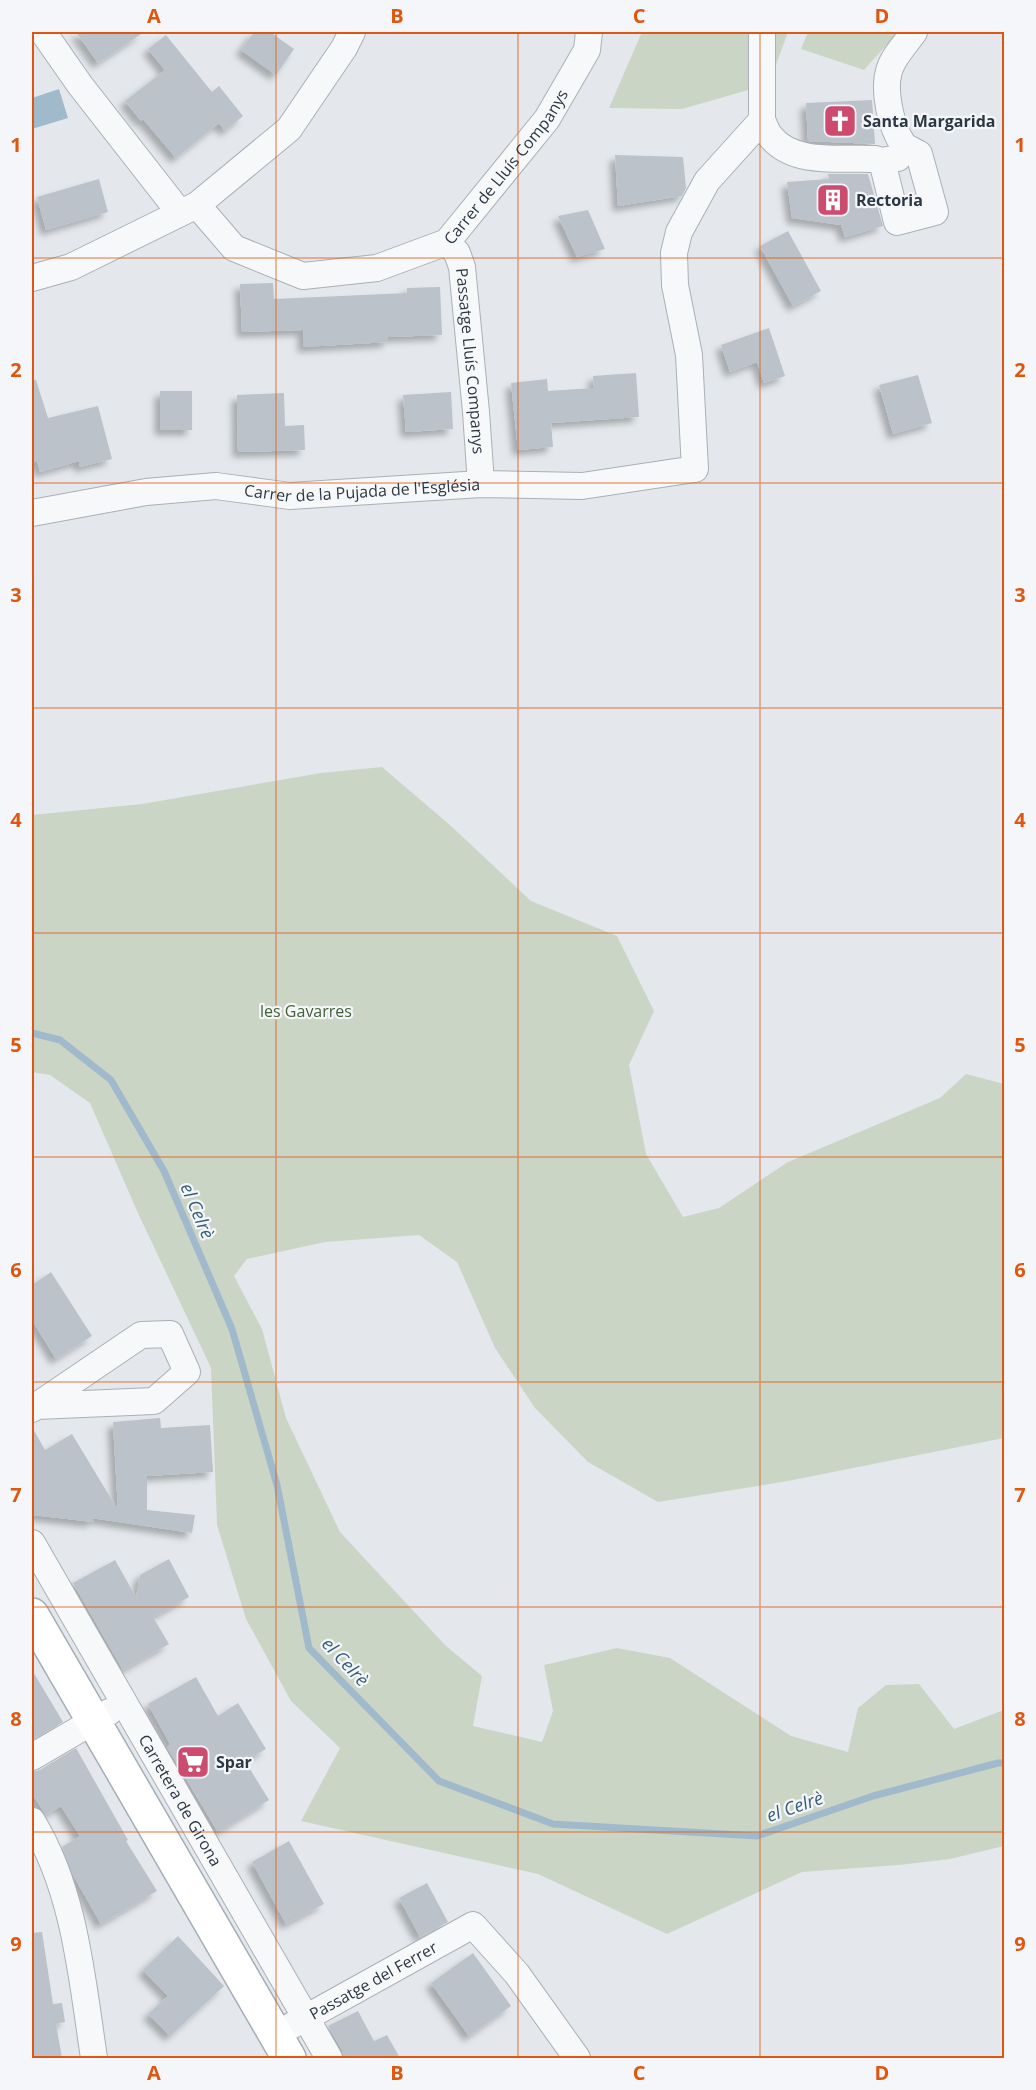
<svg xmlns="http://www.w3.org/2000/svg" width="1036" height="2090" font-family="'Open Sans',sans-serif">
  <defs>
    <filter id="shadow"><feDropShadow dx="-5.5" dy="5.5" stdDeviation="3" flood-color="#0004"/></filter>
  </defs>
  <rect width="100%" height="100%" fill="#e4e8ec"/>
  <path fill="#cbd5c5" d="M642,32h146l-19,52 -87,25 -73,-1z
    M808,32h90l-34,38 -63,-21z
    M382,767l69,59 80,75 86,35 37,75 -25,54 17,89 37,63 36,-9 69,-46 152,-64 26,-24 38,10v354l-216,43 -130,21 -70,-40 -53,-54 -40,-60 -38,-86 -38,-27 -94,7 -78,17 -13,17 28,53 24,89 54,114 105,113 37,31 -9,50 69,16 11,-31 -9,-46 73,-17 53,10 121,78 57,16 10,-44 28,-23 33,-1 35,45 50,-19v136l-54,13 -51,6 -97,7 -135,62 -129,-60 -237,-53 39,-73 -49,-47 -45,-82 -29,-94 -6,-157 -74,-157 -47,-108 -40,-28 -18,-3v-257l110,-11 179,-31z"/>
  <path fill="#a0bacb" d="M59,89l9,29 -36,11v-31z"/>
  <g fill="none" stroke-linecap="round" stroke-linejoin="round">
    <path stroke="#a0bacb" stroke-width="7" d="M32,1033l28,7 51,40 53,91 68,158 45,156 32,163 130,133 114,43 204,12 116,-40 125,-33h6"/>
  </g>
  <path fill="#bbc2c9" filter="url(#shadow)" d="M76,32h68l-46,31z
    M254,32h16l24,17 -18,26 -35,-25z
    M166,35l46,57 7,-6 24,30 -18,15 -6,-8 -43,35 -33,-39 -2,2 -16,-20 40,-31 -17,-21z
    M872,100l3,44 -67,-3 -2,-38z
    M615,155l68,2 3,31 -4,8 -64,10z
    M828,174h40l15,52 -38,11 -4,-12 -49,-7 -5,-36 42,-3z
    M99,179l9,33 -62,18 -9,-33z
    M588,210l17,39 -28,8 -19,-41z
    M788,231l33,60 -28,15 -33,-60z
    M273,283l1,16 133,-6v-5l33,-1 2,48 -54,2v5l-85,5v-17l-61,2 -2,-48z
    M769,328l16,48 -21,7 -7,-21 -27,10 -9,-27z
    M636,373l3,44 -88,6 2,24 -35,3 -7,-67 36,-4 1,12 46,-3 -1,-12z
    M918,375l14,48 -39,11 -14,-49z
    M32,380h4l12,38 50,-12 14,53 -32,8 -1,-6 -39,11 -3,-11 -5,2z
    M160,391h32v39h-32z
    M451,392l2,37 -47,3 -3,-37z
    M284,393l1,33 19,-1 1,25 -67,2 -1,-57z
    M51,1272l41,64 -36,23 -24,-39v-35z
    M160,1418l1,10 49,-3 3,47 -66,4v34l48,5 -3,18 -100,-15 2,4 -62,-7v-88l13,23 27,-16 46,76 -5,-88z
    M169,1559l20,38 -36,20 16,27 -46,26 -50,-87 42,-23 21,37 4,-22z
    M32,1670l31,52 -31,18z
    M196,1677l22,39 20,-13 28,46 -21,12 24,39 -51,32 -51,-85 3,-3 -22,-40z
    M76,1748l52,92 -2,1 31,50 -56,33 -28,-49 -11,-28 18,-11 -19,-30 -15,9 -14,-21v-22l8,-2z
    M289,1841l35,63 -38,20 -34,-62z
    M427,1883l21,39 -28,15 -21,-39z
    M42,1932l11,72 9,-1 3,19 -9,2 6,34h-30v-125z
    M178,1936l46,50 -54,50 -22,-22 20,-18 -25,-26z
    M473,1953l38,53 -42,30 -38,-53z
    M358,2011l16,30 13,-6 13,23h-56l-2,-8 -14,-24z"/>
  <g fill="none" stroke-linecap="round" stroke-linejoin="round">
    <defs>
      <g id="minor">
        <path d="M43,32l37,53 100,128"/>
        <path d="M762,120c3,6 5,13 9,17 23,29 72,20 104,22l7,2 16,-3"/>
        <path d="M882,161l15,61 38,-10 -16,-58c-5,-3 -13,-6 -16,-10 -12,-16 -20,-54 -14,-73 4,-15 17,-27 25,-39"/>
        <path id="s1" d="M197,205l37,43 69,28 74,-8 70,-26 100,-123 40,-69 2,-18"/>
        <path id="s2" d="M447,242l10,11 5,14 14,145 5,72"/>
        <path d="M32,278l39,-11 126,-62 92,-76 55,-81 8,-16"/>
        <path id="s3" d="M32,513l114,-21 70,-6 74,10 191,-12 101,2 113,-17 -6,-114 -14,-70 -1,-32 5,-21 28,-51 55,-61v-88"/>
        <path d="M32,1409l109,-74 29,-1 17,38 -33,29 -118,5"/>
        <path id="s4" d="M32,1543l297,515"/>
        <path d="M32,1757l77,-45"/>
        <path d="M32,1821c43,70 50,158 62,237"/>
        <path id="s5" d="M291,2026l182,-101 44,49 60,84"/>
      </g>
      <path id="major" d="M32,1615l257,443"/>
    </defs>
    <use href="#minor" stroke="#a9b0b6" stroke-width="28"/>
    <use href="#major" stroke="#a3aeb7" stroke-width="36"/>
    <use href="#minor" stroke="#f7f8fa" stroke-width="26"/>
    <use href="#major" stroke="#fff" stroke-width="33"/>
  </g>
  <path fill="none" stroke="#df570f" stroke-width="1.5" stroke-opacity="0.55" d="M276,32v2026M518,32v2026M760,32v2026M32,258h972M32,483h972M32,708h972M32,933h972M32,1157h972M32,1382h972M32,1607h972M32,1832h972"/>
  <defs>
    <symbol id="church-square" viewBox="-11 -11 22 22"><rect x="-9" y="-9" width="18" height="18" rx="4" fill="#ce4b70" stroke="#f4f6f9"/><path d="M-1.2-6h2.4v3.5h3.3v2.4h-3.3V6h-2.4V-.1h-3.3v-2.4h3.3Z" fill="#fff"/></symbol>
    <symbol id="building-square" viewBox="-11 -11 22 22"><rect x="-9" y="-9" width="18" height="18" rx="4" fill="#ce4b70" stroke="#f4f6f9"/><path d="M-4-6H4V6H1V3H-1V6H-4ZM-2.5-4.3h1.7v1.8h-1.7ZM.8-4.3h1.7v1.8H.8ZM-2.5-1h1.7V.8h-1.7ZM.8-1h1.7V.8H.8Z" fill="#fff"/></symbol>
    <symbol id="supermarket-square" viewBox="-11 -11 22 22"><rect x="-9" y="-9" width="18" height="18" rx="4" fill="#ce4b70" stroke="#f4f6f9"/><path d="M-6-5.5h2.5l.6 2H6L4.5 2H-2.5L-4.4-4H-6ZM-1.5 3.2a1.3 1.3 0 1 0 .1 0ZM3 3.2a1.3 1.3 0 1 0 .1 0Z" fill="#fff"/></symbol>
  </defs>
  <g fill-rule="evenodd">
    <use href="#church-square" x="821" y="102" width="38" height="38"/>
    <use href="#building-square" x="814" y="181" width="38" height="38"/>
    <use href="#supermarket-square" x="174" y="1743" width="38" height="38"/>
  </g>
  <g text-anchor="middle" stroke-width="4.5" stroke-linejoin="round" paint-order="stroke">
    <g font-size="16" font-weight="bold" fill="#2b3844" stroke="#f4f6f9" text-anchor="start">
      <text x="863" y="127">Santa Margarida</text>
      <text x="856" y="206">Rectoria</text>
      <text x="216" y="1768">Spar</text>
    </g>
    <g font-size="16" fill="#2b3844" stroke="#f4f6f9">
      <text dy="6" stroke="none"><textPath href="#s1" startOffset="376">Carrer de Lluís Companys</textPath></text>
      <text dy="6" stroke="none"><textPath href="#s2" startOffset="124">Passatge Lluís Companys</textPath></text>
      <text dy="6" stroke="none"><textPath href="#s3" startOffset="333">Carrer de la Pujada de l'Església</textPath></text>
      <text dy="6" stroke="none"><textPath href="#s4" startOffset="297">Carretera de Girona</textPath></text>
      <text dy="6" stroke="none"><textPath href="#s5" startOffset="94">Passatge del Ferrer</textPath></text>
    </g>
    <g font-size="16" fill="#456039" stroke="#f4f6f9">
      <text x="306" y="1017">les Gavarres</text>
    </g>
    <g font-size="18" font-style="italic" fill="#355c78" stroke="#f4f6f9">
      <text transform="translate(197 1211) rotate(67)" y="6">el Celrè</text>
      <text transform="translate(345 1662) rotate(47)" y="6">el Celrè</text>
      <text transform="translate(795 1807) rotate(-19)" y="6">el Celrè</text>
    </g>
  </g>
  <rect width="1036" height="2090" fill="none" stroke="#f4f6f9" stroke-width="66"/>
  <rect x="33" y="33" width="970" height="2024" fill="none" stroke="#df570f" stroke-width="2"/>
  <g font-size="20" text-anchor="middle" font-weight="bold" fill="#df570f">
    <text x="154" y="23">A</text>
    <text x="397" y="23">B</text>
    <text x="639" y="23">C</text>
    <text x="882" y="23">D</text>
    <text x="16" y="152">1</text>
    <text x="1020" y="152">1</text>
    <text x="16" y="377">2</text>
    <text x="1020" y="377">2</text>
    <text x="16" y="602">3</text>
    <text x="1020" y="602">3</text>
    <text x="16" y="827">4</text>
    <text x="1020" y="827">4</text>
    <text x="16" y="1052">5</text>
    <text x="1020" y="1052">5</text>
    <text x="16" y="1277">6</text>
    <text x="1020" y="1277">6</text>
    <text x="16" y="1502">7</text>
    <text x="1020" y="1502">7</text>
    <text x="16" y="1726">8</text>
    <text x="1020" y="1726">8</text>
    <text x="16" y="1951">9</text>
    <text x="1020" y="1951">9</text>
    <text x="154" y="2080">A</text>
    <text x="397" y="2080">B</text>
    <text x="639" y="2080">C</text>
    <text x="882" y="2080">D</text>
  </g>
</svg>
